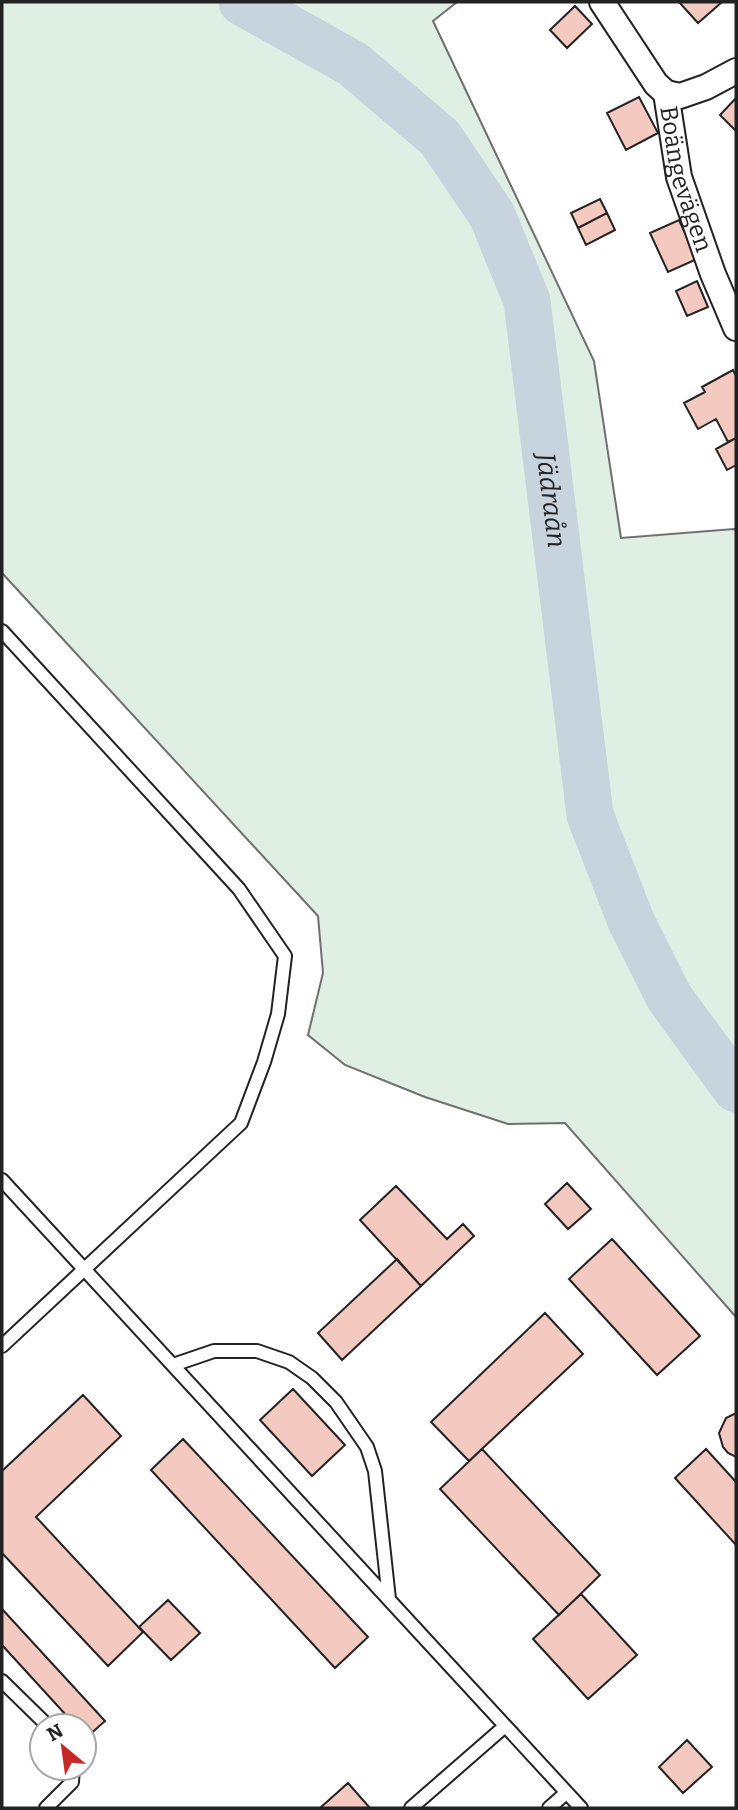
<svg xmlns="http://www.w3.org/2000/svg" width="738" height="1810" font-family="Bitter,serif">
  <rect width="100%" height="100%" fill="#fff"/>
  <path fill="#e0efe3" stroke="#6f6f6f" stroke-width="2" d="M2,2h455l-24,19 161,340 27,177 113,-9 2,2v786l-171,-194 -57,1 -83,-27 -80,-32 -37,-30 15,-62 -5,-57 -316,-343z"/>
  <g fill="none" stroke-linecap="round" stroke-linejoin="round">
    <path stroke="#c7d3dd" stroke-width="47" id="s1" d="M242,2l111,62 87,74 52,77 35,86 63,514 41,106 38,76 67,92"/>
  </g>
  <path fill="#f3c9c0" stroke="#222" stroke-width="2" d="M679,2h43l-24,21z
    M575,6l17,18 -25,24 -17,-18z
    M639,97l19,36 -32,17 -19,-37z
    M736,98v33l-16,-16z
    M600,199l7,14 -29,15 -7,-15z
    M607,213l8,17 -29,15 -8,-17z
    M679,220l18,39 -29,13 -18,-39z
    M697,281l11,26 -21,9 -11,-25z
    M733,370l3,6v62l-8,4 -12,-23 -18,10 -14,-26 21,-11 -3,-5z
    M736,438v27l-9,5 -11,-21z
    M567,1183l24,26 -23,20 -23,-25z
    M396,1186l51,53 16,-15 11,12 -53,50 -61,-66z
    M612,1239l88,97 -43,39 -88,-96z
    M397,1259l24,27 -79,74 -24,-27z
    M545,1313l38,41 -114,107 -38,-39z
    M293,1389l52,56 -33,31 -52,-56z
    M83,1395l38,41 -85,81 107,115 -35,34 -106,-113v-82z
    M736,1413v44l-8,-4 -5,-6 -4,-14 7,-15z
    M183,1439l185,198 -33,31 -184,-198z
    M482,1449l118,126 -41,40 -119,-126z
    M706,1449l30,33v63l-61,-67z
    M581,1594l56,61 -49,44 -55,-60z
    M168,1600l32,33 -29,27 -32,-33z
    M2,1609l103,112 -19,17 -2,-3v-9h-8l-74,-81z
    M687,1740l25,27 -29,26 -24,-26z
    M348,1783l22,25h-50z"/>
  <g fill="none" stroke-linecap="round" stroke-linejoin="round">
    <defs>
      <path id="lane" d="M2,631l237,258 46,67 -7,58 -14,48 -23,61 -239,223
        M2,1180l579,628
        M173,1365l41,-14h43l32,11 23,16 24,24 31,45 8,24 14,128
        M2,1681l46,45
        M46,1808l26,-26 1,-14
        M411,1808l93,-81
        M549,1808l17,-15"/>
      <g id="street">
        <path id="s2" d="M602,2l54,82 10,9 13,84 34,97 23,54"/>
        <path d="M666,93l14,3 26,-9 30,-16"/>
      </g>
    </defs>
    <use href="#lane" stroke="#222" stroke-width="16"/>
    <use href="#street" stroke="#222" stroke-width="28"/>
    <use href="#lane" stroke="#fff" stroke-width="12"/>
    <use href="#street" stroke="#fff" stroke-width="24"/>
  </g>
  <g text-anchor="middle" stroke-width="5" stroke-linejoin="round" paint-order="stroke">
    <g font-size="24" fill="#222" stroke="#fff">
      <text dy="8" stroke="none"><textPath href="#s2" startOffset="200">Boängevägen</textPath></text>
    </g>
    <g font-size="26" font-style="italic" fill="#222" stroke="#fff">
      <text dy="9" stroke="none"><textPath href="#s1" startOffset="628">Jädraån</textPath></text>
    </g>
  </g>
  <rect width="738" height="1810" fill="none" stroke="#222222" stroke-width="7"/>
  <g transform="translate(63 1747) rotate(331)"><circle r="33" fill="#ffffff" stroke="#a7a7a7" stroke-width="2"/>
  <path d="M0-5L12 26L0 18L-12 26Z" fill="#c62828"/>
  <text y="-10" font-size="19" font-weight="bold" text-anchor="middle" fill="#222222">N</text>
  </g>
</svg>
